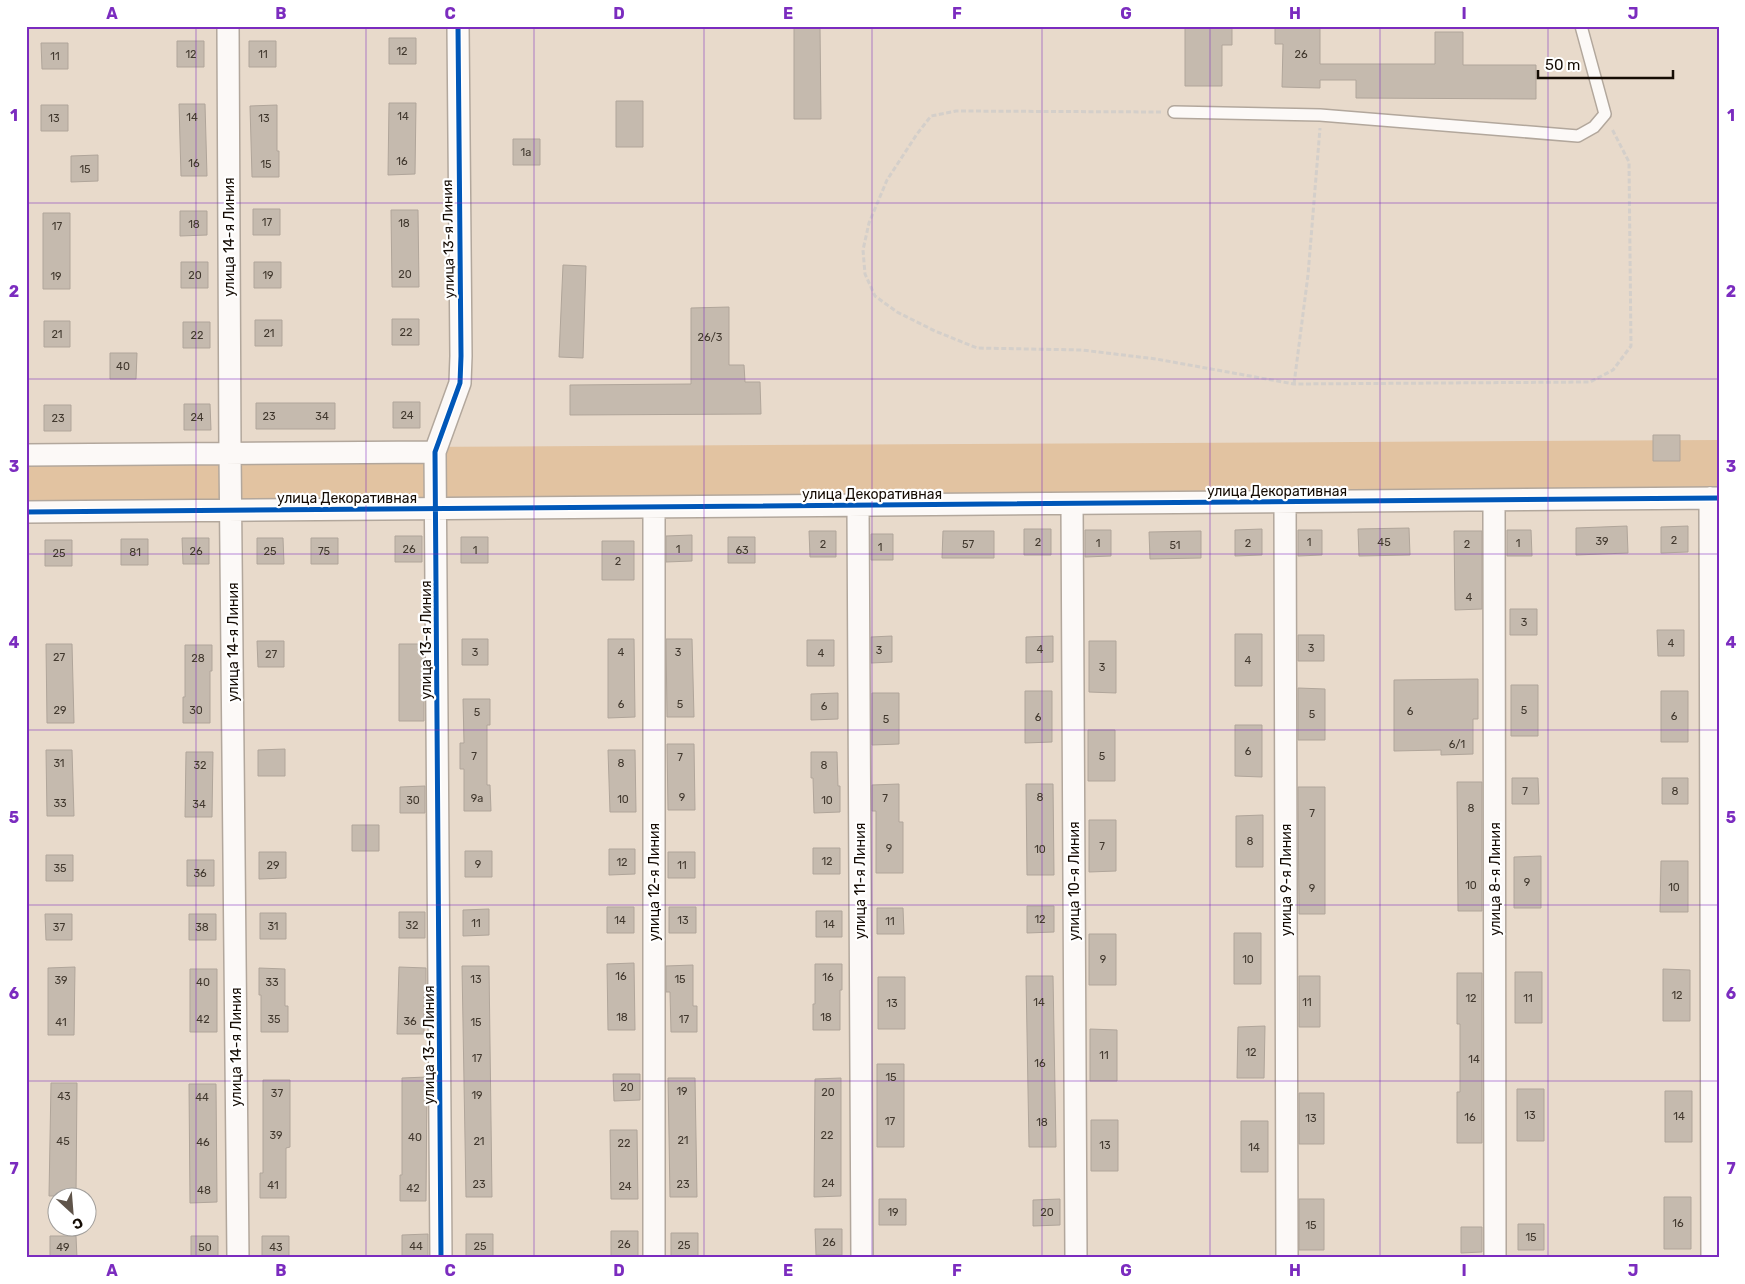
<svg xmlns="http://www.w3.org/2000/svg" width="1745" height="1284" font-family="Rubik,sans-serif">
  <rect width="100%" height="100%" fill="#e8dacb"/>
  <path fill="#e2c3a1" d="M1719,440v50l-1693,16v-57z"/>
  <path fill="#c5baae" stroke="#b0a59a" d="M1185,26h47v19h-10v41h-37z
    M1275,26h45v38h115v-32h28v33h73v34l-180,-1v-18h-36v8l-38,-1 1,-43h-8z
    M794,27h26l1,92h-27z
    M389,38h27v26h-27z
    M177,41h27v26h-27z
    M249,41h27v26h-27z
    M41,43h27v26h-26z
    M616,101h27v46h-27z
    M389,103h27l-1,71 -27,1z
    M179,104h26l2,72h-26z
    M41,105h27v26h-27z
    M277,105v46h2v26h-27l-2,-71z
    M513,139h27v26h-27z
    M98,155v26l-27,1v-26z
    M253,209h27v26h-27z
    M391,210h27l1,77h-27z
    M180,211h27v24l-27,1z
    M43,213h27v76h-27z
    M181,262h27v26h-27z
    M254,262h27v26h-27z
    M563,265l23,1 -3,92 -24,-1z
    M729,307v58h15l1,17h15l1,32 -191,1v-30l121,-1v-76z
    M392,319h27v26h-27z
    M255,320h27v26h-27z
    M44,321h26v26h-26z
    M183,322h27v26h-27z
    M110,353h27l-1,26h-26z
    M393,402h27v26h-27z
    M256,403h79v26h-79z
    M184,404h26l1,26h-27z
    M44,405h27v26h-27z
    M1653,435h27v26h-27z
    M1627,526l1,27 -52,2v-27z
    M1688,526v26l-27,1v-26z
    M1409,528l1,27 -51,1 -1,-27z
    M1024,529h27v26h-27z
    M1262,529v26l-27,1v-26z
    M1085,530h26v26l-26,1z
    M1298,530h24v25l-24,1z
    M1507,530h24l1,26h-25z
    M809,531h27v26h-26z
    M943,531h51v27h-52z
    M1201,531v27l-51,1 -1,-27z
    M1454,531h28v78l-27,1z
    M871,534h22v26h-22z
    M692,535v26l-26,1v-26z
    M395,536h27v26h-27z
    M461,537h27v26h-27z
    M728,537h27v26h-27z
    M182,538h27v26h-26z
    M257,538h26l1,26h-27z
    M311,538h27v26h-27z
    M121,539h27v26h-27z
    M45,540h27v26h-27z
    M602,541h32v39h-32z
    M1510,609h27v26h-27z
    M1657,630h27v26h-26z
    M1235,634h27v52h-27z
    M1298,635h26v26h-26z
    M892,636v26l-21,1v-26z
    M1053,636v26l-27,1v-26z
    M462,639h26v26h-26z
    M608,639h26l1,78 -27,1z
    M666,639h26l2,78h-27z
    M807,640h27v26h-27z
    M257,641h27v26h-26z
    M1089,641h27v52l-27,-1z
    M46,644h26l2,79h-27z
    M399,644h25v77h-25z
    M185,645h27v26h-2v52h-27v-26h2z
    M1478,679v40h-5v35l-32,1v-5l-47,1v-71z
    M1511,685h27v51h-27z
    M1298,688l27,1v51h-27z
    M1025,691h27v51l-27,1z
    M1661,691h27v51h-27z
    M838,693v26l-27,1v-26z
    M872,693h27v51l-27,1z
    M463,699h27v26h-3v60h3l1,26h-27v-42h-4v-26h4z
    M1235,725h27v52l-27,-1z
    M1088,730h27v51h-27z
    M667,744h27l1,66h-27z
    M285,749v27h-27v-26z
    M46,750h26l2,66h-27z
    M608,750h27l1,62h-26z
    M186,752h27l-1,65h-27z
    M811,752h26l1,34h2v26l-26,1 -1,-35h-2z
    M1512,778h26l1,26h-27z
    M1662,778h26v26h-26z
    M1457,782h25v129h-24z
    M899,784v38h4v51h-27v-62h-4v-26z
    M1026,784h27l1,91h-27z
    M425,786v27h-25v-26z
    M1298,787h27v127h-26z
    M1263,815v52h-27v-51z
    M1089,820h27v51l-27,1z
    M352,825h27v26h-27z
    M813,848h27v26h-27z
    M609,849h26v25l-26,1z
    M465,851h27v26h-27z
    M259,852h27v26l-27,1z
    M668,852h27v26h-27z
    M46,855h27v26h-27z
    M1541,856v52h-27v-51z
    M187,860h27v26h-27z
    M1661,861h27v51h-28z
    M1027,906h27v26l-27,1z
    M607,907h27v26h-27z
    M669,907h27v26h-27z
    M877,908h26l1,26h-27z
    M489,909v26l-26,1v-26z
    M816,911h26v26h-26z
    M399,912h26v26h-26z
    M260,913h26v26h-26z
    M45,914h27v26h-26z
    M189,914h27v26h-27z
    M1234,933h27v51h-27z
    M1089,934h27v51h-27z
    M634,963l1,67h-27l-1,-66z
    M815,964h27v26h-2v40h-27v-26h2z
    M693,965v41h4v26h-26l-1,-40h-4v-26z
    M462,966h27l3,231h-26z
    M75,967l-1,68h-26v-67z
    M399,967l27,1v25h-2v41h-27z
    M259,968l26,1v37h3v26h-27v-37h-2z
    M190,969h27v63h-27z
    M1663,969l27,1v51h-27z
    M1515,972h27v51h-27z
    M1457,973h25v170h-25v-51h3v-68h-3z
    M1026,976h27l3,171h-27z
    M1299,976h21v51h-21z
    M878,977h27v52h-27z
    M1265,1026l-1,52h-27l1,-51z
    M1090,1029l27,1v51h-27z
    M877,1064h27v83h-27z
    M613,1074h27v26l-26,1z
    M427,1077l-1,124h-26v-26h2v-97z
    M668,1078h27l2,119h-27z
    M841,1078v118l-27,1 1,-118z
    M263,1080h27v67l-4,1v50h-26v-25h3z
    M51,1083h26l-1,113h-27z
    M189,1084h27l1,118 -27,1z
    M1517,1089h27v52h-27z
    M1665,1091h27v51h-27z
    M1299,1093h25v51h-25z
    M1091,1120h27v51h-27z
    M1241,1121h27v51h-27z
    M610,1130h27l1,69h-27z
    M1664,1197h27v52h-27z
    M879,1199h27v26h-27z
    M1060,1199v26l-27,1v-26z
    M1299,1199h25v51h-25z
    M1518,1224h26v26h-26z
    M1461,1227h21v25l-21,1z
    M815,1229h27v26h-26z
    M611,1231h27v26h-27z
    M671,1233h27v25h-27z
    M428,1234v24h-26v-23z
    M466,1234h27v24h-27z
    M50,1236h26l1,22h-27z
    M191,1236h27v22h-27z
    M262,1236h27v22h-27z"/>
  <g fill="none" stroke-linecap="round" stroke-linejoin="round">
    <defs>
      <path id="service" d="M1174,112l146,3 258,21 16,-9 11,-13 -24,-88"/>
      <path id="minor" d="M228,26l2,427 8,805
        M26,455l409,-3
        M1710,498l2,760
        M1494,500l1,758
        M1285,502l2,756
        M1072,504l4,754
        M858,505l4,753
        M654,507v751
        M26,512l1693,-14
        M441,1258l-6,-806 25,-69 1,-27 -3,-330"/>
    </defs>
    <use href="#service" stroke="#b2a79c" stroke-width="14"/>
    <use href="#minor" stroke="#b2a79c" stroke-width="24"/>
    <path stroke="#d4cfca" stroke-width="3" stroke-dasharray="5 2.5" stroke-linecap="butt" d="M1161,112l-205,-1 -25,5 -14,18 -30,46 -18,43 -6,27 2,24 10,22 22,16 38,19 42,17 105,2 74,9 138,25 296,-2 23,-12 18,-24 -2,-184 -17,-33
      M1294,384l14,-109 12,-147"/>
    <use href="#service" stroke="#fcf9f7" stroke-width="11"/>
    <use href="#minor" stroke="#fcf9f7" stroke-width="21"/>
    <defs>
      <path id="cycleway" d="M26,512l1693,-14
        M441,1258l-6,-806 25,-69 1,-27 -3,-330"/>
    </defs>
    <use href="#cycleway" stroke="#fff" stroke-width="8"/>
    <use href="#cycleway" stroke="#0057b8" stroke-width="5"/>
  </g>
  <path fill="none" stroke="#7b2cbf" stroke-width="1" stroke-opacity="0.55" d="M196,26v1232M366,26v1232M534,26v1232M704,26v1232M872,26v1232M1042,26v1232M1210,26v1232M1380,26v1232M1548,26v1232M26,203h1693M26,379h1693M26,554h1693M26,730h1693M26,905h1693M26,1081h1693"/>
  <g text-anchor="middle" stroke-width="4.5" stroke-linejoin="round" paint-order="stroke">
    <g font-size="11" fill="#41382e">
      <text x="402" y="55">12</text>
      <text x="191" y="58">12</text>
      <text x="263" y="58">11</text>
      <text x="1301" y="58">26</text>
      <text x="55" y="60">11</text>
      <text x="403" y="120">14</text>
      <text x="192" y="121">14</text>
      <text x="54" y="122">13</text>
      <text x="264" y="122">13</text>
      <text x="526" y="156">1а</text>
      <text x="402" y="165">16</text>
      <text x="194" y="167">16</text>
      <text x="266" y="168">15</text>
      <text x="85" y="173">15</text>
      <text x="267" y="226">17</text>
      <text x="404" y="227">18</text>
      <text x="194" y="228">18</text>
      <text x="57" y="230">17</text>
      <text x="405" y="278">20</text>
      <text x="195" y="279">20</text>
      <text x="268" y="279">19</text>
      <text x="56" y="280">19</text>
      <text x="406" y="336">22</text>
      <text x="269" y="337">21</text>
      <text x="57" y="338">21</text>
      <text x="197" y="339">22</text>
      <text x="710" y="341">26/3</text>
      <text x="123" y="370">40</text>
      <text x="407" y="419">24</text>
      <text x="269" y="420">23</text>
      <text x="322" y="420">34</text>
      <text x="197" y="421">24</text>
      <text x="58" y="422">23</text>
      <text x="1674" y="544">2</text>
      <text x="1602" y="545">39</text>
      <text x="1038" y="546">2</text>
      <text x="1309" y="546">1</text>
      <text x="1384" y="546">45</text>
      <text x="1098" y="547">1</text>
      <text x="1248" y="547">2</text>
      <text x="1518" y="547">1</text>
      <text x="823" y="548">2</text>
      <text x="968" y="548">57</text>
      <text x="1467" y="548">2</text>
      <text x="1175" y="549">51</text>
      <text x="880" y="551">1</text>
      <text x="409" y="553">26</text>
      <text x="678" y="553">1</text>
      <text x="475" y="554">1</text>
      <text x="742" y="554">63</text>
      <text x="196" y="555">26</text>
      <text x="270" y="555">25</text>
      <text x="324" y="555">75</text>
      <text x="135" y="556">81</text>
      <text x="59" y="557">25</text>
      <text x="618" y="565">2</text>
      <text x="1469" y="601">4</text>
      <text x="1524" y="626">3</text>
      <text x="1671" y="647">4</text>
      <text x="1311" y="652">3</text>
      <text x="1040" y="653">4</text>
      <text x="879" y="654">3</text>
      <text x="475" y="656">3</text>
      <text x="621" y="656">4</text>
      <text x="678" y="656">3</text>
      <text x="821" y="657">4</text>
      <text x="271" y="658">27</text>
      <text x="59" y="661">27</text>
      <text x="198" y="662">28</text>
      <text x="1248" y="664">4</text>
      <text x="1102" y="671">3</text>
      <text x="621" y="708">6</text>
      <text x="680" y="708">5</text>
      <text x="824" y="710">6</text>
      <text x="60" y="714">29</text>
      <text x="196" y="714">30</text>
      <text x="1524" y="714">5</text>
      <text x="1410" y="715">6</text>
      <text x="477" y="716">5</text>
      <text x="1312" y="718">5</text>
      <text x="1674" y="720">6</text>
      <text x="1038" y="721">6</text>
      <text x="886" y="723">5</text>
      <text x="1457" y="748">6/1</text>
      <text x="1248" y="755">6</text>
      <text x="474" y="760">7</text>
      <text x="1102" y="760">5</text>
      <text x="680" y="761">7</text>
      <text x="59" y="767">31</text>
      <text x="621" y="767">8</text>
      <text x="200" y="769">32</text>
      <text x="824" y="769">8</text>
      <text x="1525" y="795">7</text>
      <text x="1675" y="795">8</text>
      <text x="682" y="801">9</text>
      <text x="1040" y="801">8</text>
      <text x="477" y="802">9а</text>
      <text x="885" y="802">7</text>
      <text x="623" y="803">10</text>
      <text x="413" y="804">30</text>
      <text x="827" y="804">10</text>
      <text x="60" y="807">33</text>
      <text x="199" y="808">34</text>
      <text x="1471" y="812">8</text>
      <text x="1312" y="817">7</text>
      <text x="1250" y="845">8</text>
      <text x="1102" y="850">7</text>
      <text x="889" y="852">9</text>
      <text x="1040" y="853">10</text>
      <text x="827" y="865">12</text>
      <text x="622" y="866">12</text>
      <text x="478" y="868">9</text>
      <text x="273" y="869">29</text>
      <text x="682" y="869">11</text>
      <text x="60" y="872">35</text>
      <text x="200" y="877">36</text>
      <text x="1527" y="886">9</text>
      <text x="1471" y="889">10</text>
      <text x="1674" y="891">10</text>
      <text x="1312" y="892">9</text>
      <text x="1040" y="923">12</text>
      <text x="620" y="924">14</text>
      <text x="683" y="924">13</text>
      <text x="890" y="925">11</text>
      <text x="476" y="927">11</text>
      <text x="829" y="928">14</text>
      <text x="412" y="929">32</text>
      <text x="273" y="930">31</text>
      <text x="59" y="931">37</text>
      <text x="202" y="931">38</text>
      <text x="1103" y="963">9</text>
      <text x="1248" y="963">10</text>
      <text x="621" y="980">16</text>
      <text x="828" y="981">16</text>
      <text x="476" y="983">13</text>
      <text x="680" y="983">15</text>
      <text x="61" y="984">39</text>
      <text x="203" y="986">40</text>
      <text x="272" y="986">33</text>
      <text x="1677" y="999">12</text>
      <text x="1471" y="1002">12</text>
      <text x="1528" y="1002">11</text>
      <text x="1039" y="1006">14</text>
      <text x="1307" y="1006">11</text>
      <text x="892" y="1007">13</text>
      <text x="622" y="1021">18</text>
      <text x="826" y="1021">18</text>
      <text x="203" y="1023">42</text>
      <text x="274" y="1023">35</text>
      <text x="684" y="1023">17</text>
      <text x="410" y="1025">36</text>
      <text x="61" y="1026">41</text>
      <text x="476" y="1026">15</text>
      <text x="1251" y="1056">12</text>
      <text x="1104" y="1059">11</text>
      <text x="477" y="1062">17</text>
      <text x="1474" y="1063">14</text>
      <text x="1040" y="1067">16</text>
      <text x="891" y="1081">15</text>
      <text x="627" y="1091">20</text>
      <text x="682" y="1095">19</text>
      <text x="828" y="1096">20</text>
      <text x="277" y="1097">37</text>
      <text x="477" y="1099">19</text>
      <text x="64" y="1100">43</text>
      <text x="202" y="1101">44</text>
      <text x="1530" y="1119">13</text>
      <text x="1679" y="1120">14</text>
      <text x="1470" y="1121">16</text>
      <text x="1311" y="1122">13</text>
      <text x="890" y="1125">17</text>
      <text x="1042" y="1126">18</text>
      <text x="276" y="1139">39</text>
      <text x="827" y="1139">22</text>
      <text x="415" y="1141">40</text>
      <text x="683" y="1144">21</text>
      <text x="63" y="1145">45</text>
      <text x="479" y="1145">21</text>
      <text x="203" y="1146">46</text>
      <text x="624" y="1147">22</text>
      <text x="1105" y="1149">13</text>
      <text x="1254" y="1151">14</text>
      <text x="828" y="1187">24</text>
      <text x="479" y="1188">23</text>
      <text x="683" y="1188">23</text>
      <text x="273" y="1189">41</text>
      <text x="625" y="1190">24</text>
      <text x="413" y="1192">42</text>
      <text x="204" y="1194">48</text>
      <text x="893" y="1216">19</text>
      <text x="1047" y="1216">20</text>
      <text x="1678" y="1227">16</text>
      <text x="1311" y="1229">15</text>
      <text x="1531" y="1241">15</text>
      <text x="829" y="1246">26</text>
      <text x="624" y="1248">26</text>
      <text x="684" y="1249">25</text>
      <text x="416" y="1250">44</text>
      <text x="480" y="1250">25</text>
      <text x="63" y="1251">49</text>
      <text x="205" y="1251">50</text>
      <text x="276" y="1251">43</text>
    </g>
    <g font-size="14" fill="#150c04" stroke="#fff">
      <text transform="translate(229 237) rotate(-90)" y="5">улица 14-я Линия</text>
      <text transform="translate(448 239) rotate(-91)" y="5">улица 13-я Линия</text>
      <text x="1277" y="496">улица Декоративная</text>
      <text x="872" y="499">улица Декоративная</text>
      <text x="347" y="503">улица Декоративная</text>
      <text transform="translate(426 640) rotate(-90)" y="5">улица 13-я Линия</text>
      <text transform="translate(233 642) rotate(-90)" y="5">улица 14-я Линия</text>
      <text transform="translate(1495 879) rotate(-90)" y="5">улица 8-я Линия</text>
      <text transform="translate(1286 880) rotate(-90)" y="5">улица 9-я Линия</text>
      <text transform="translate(860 881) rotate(-90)" y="5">улица 11-я Линия</text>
      <text transform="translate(1074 881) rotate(-90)" y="5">улица 10-я Линия</text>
      <text transform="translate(654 882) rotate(-90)" y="5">улица 12-я Линия</text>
      <text transform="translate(429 1045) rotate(-90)" y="5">улица 13-я Линия</text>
      <text transform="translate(236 1047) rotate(-90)" y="5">улица 14-я Линия</text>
    </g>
  </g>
  <rect width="1745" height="1284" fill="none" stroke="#ffffff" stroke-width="55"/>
  <g transform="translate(72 1212) rotate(154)"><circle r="24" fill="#ffffff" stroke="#a19e9b"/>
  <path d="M0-4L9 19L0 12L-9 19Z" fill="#5f544a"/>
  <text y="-8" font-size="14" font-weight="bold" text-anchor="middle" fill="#150c04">С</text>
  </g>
  <path d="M1538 70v8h135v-8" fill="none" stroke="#150c04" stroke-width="2.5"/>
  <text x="1545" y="70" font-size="15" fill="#150c04" stroke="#ffffff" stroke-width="4" paint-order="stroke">50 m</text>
  <rect x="28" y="28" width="1690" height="1228" fill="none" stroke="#7b2cbf" stroke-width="2"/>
  <g font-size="16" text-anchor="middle" font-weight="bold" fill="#7b2cbf">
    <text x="112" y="19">A</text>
    <text x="281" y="19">B</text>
    <text x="450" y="19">C</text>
    <text x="619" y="19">D</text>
    <text x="788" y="19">E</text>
    <text x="957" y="19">F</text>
    <text x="1126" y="19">G</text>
    <text x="1295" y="19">H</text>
    <text x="1464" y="19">I</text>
    <text x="1633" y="19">J</text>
    <text x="14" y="121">1</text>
    <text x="1731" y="121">1</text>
    <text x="14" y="297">2</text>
    <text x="1731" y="297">2</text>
    <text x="14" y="472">3</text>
    <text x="1731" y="472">3</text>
    <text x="14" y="648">4</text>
    <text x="1731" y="648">4</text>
    <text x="14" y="823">5</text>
    <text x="1731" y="823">5</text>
    <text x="14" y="999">6</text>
    <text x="1731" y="999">6</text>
    <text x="14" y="1174">7</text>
    <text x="1731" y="1174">7</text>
    <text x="112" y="1276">A</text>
    <text x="281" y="1276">B</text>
    <text x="450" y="1276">C</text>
    <text x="619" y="1276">D</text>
    <text x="788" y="1276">E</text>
    <text x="957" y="1276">F</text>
    <text x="1126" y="1276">G</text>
    <text x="1295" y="1276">H</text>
    <text x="1464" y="1276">I</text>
    <text x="1633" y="1276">J</text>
  </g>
</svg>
